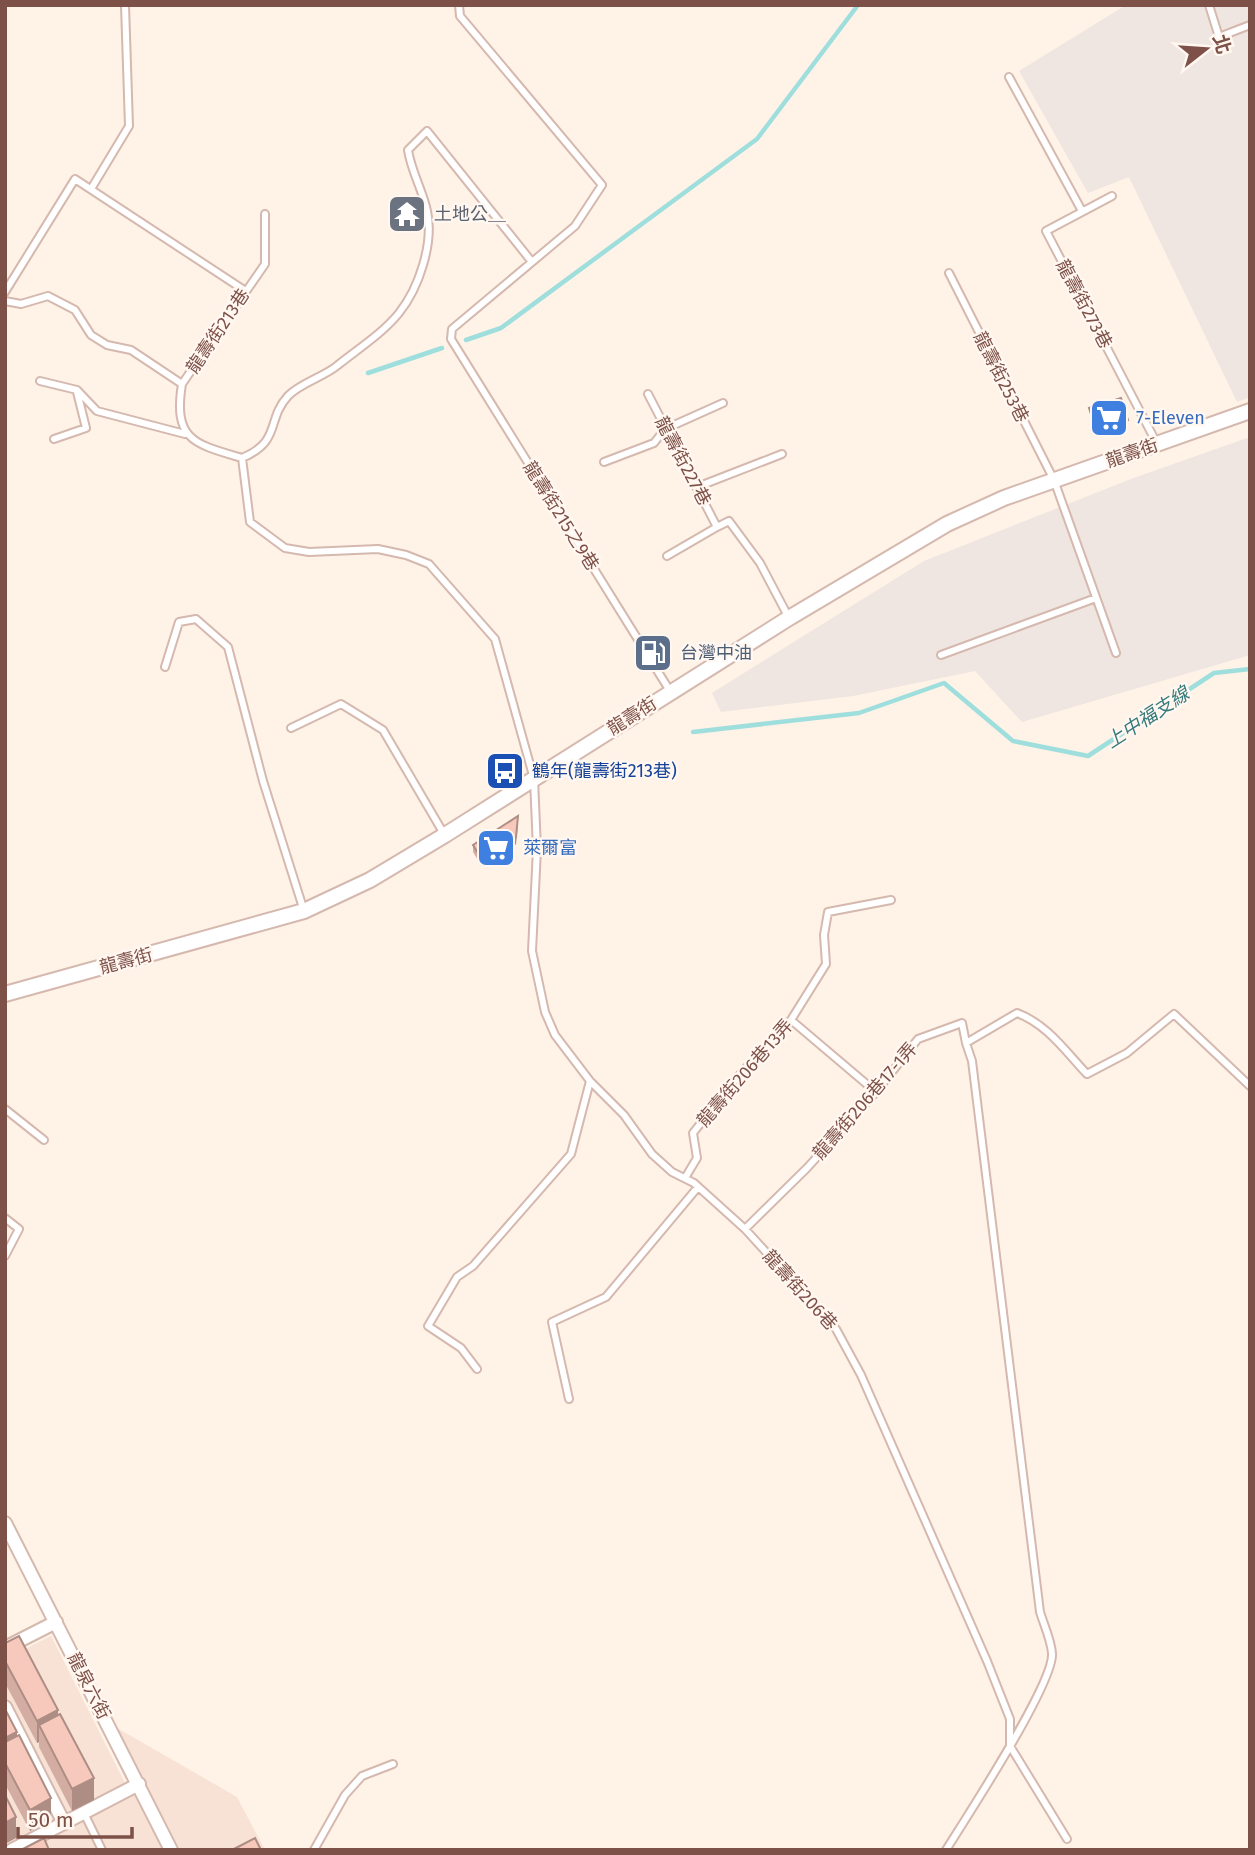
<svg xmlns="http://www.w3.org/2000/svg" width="1255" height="1855" font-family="'Fira Sans','Noto Sans TC',sans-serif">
  <rect width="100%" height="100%" fill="#fff2e7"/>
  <path fill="#f7e2d5" d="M51,1636l76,151 -122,61v-189z
    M117,1728l120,69 28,53h-88z
    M136,1792l29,58h-139z"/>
  <path fill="#efe5e1" d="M1126,5h124v392l-13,5 -108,-225 -41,16 -69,-122z
    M1250,437v218l-228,67 -47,-51 -122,25 -132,16 -9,-19 212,-132 207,-82z"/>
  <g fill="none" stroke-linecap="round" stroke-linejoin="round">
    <path stroke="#9ededd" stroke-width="4.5" d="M466,340l35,-12 256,-189 101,-134
      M368,373l74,-25
      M693,732l166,-19 85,-30 69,58 75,15 126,-83 36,-4"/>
    <defs>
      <path id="service" d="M459,5l1,11 142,169 -27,41 -123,103 -1,10 219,352
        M1209,5l10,32 31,-12
        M1009,77l73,134
        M91,189l38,-63 -4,-121
        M1112,196l-66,35 110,211
        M265,214v50l-83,120c-9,56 12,60 60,74l8,64 35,26 24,4 69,-3 28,6 23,9 66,75 39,140 3,70 -5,102 13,61 10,23 35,46 34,34 28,39 20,18 22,11 51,46 91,100 25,46 126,286 23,58v27l57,93
        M949,273l105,207 62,173
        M5,292l70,-113 169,111
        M5,301l16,3 27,-8 27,14 16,25 16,10 24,5 51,34
        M40,381l37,9 20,21 88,23
        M648,394l69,133 12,-6 31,42 29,55
        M54,439l32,-11 -9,-36
        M242,458c40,-17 24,-38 46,-62 12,-13 36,-19 50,-31 20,-16 45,-32 61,-52 20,-25 35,-70 28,-102 -4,-20 -16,-40 -19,-61l19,-19 105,131
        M604,462l50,-19 11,-14 58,-26
        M697,487l85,-33
        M667,556l50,-29
        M941,655l155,-57
        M165,667l14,-45 17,-3 32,28 35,134 41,130
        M291,728l50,-24 42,26 61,104
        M791,1020l85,72
        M5,1109l39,31
        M685,1178l12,-20 -4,-25 41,-52 57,-61 35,-56 -2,-29 4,-23 63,-12
        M5,1218l14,11 -14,27
        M745,1229l62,-61 69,-76 42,-53 44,-16 4,20 51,-30c30,11 49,39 70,61l40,-21 47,-39 76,72
        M477,1369l-16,-21 -33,-22 29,-49 16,-11 98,-112 19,-73
        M569,1399l-17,-77 54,-25 92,-110
        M84,1813l18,37
        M314,1850l31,-55 17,-19 31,-12
        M946,1850c20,-32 109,-168 106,-197 -1,-13 -8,-28 -12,-41l-68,-551 -6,-18"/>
      <path id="minor" d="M5,1523l166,327
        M5,1648l51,-26
        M5,1707l59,116
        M12,1850l127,-66"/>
      <path id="tertiary" d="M5,994l299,-83 66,-31 75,-45 344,-217 158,-94 57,-26 246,-87"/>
    </defs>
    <use href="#service" stroke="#d5b8ae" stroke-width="10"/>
    <use href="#minor" stroke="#d5b8ae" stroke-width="16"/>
    <use href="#tertiary" stroke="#d5b8ae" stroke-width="18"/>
    <use href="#service" stroke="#fff" stroke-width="6"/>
    <use href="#minor" stroke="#fff" stroke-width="12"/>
    <use href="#tertiary" stroke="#fff" stroke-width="14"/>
  </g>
  <path fill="#d4ada2" d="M518,824l-2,20 -18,17 -17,4 -8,-13v-7z
    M5,1643l53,72 36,85 -22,11 -33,-64v-5l-2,1 -32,-60z
    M5,1709l46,111 -21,11 -25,-47z"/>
  <path fill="#ad8d84" d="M1128,420v4l-32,10v-4z
    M518,816l-2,28 -18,17 -17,4v-7z
    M58,1710v22l-19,-7v17l-2,1v-22z
    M17,1732v22l-12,6v-22z
    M94,1778v22l-22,11v-22z
    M51,1798v22l-21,11v-21z
    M16,1817v21l-11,6v-21z"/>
  <path fill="#f7c9bc" stroke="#ad8d84" stroke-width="2" d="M1121,398l7,22 -32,10 -7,-22z
    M518,816l-2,21 -18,17 -17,4 -8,-13z
    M19,1636l39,74 -21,11 -32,-60v-18z
    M5,1709l12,23 -12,6z
    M60,1714l34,64 -22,11 -33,-64z
    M19,1735l32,63 -21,12 -25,-47v-21z
    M5,1795l11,22 -11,6z
    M44,1838l5,12h-28z
    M255,1838l6,12h-29z"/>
  <defs>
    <symbol id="temple-square" viewBox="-11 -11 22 22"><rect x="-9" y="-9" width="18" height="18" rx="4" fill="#6b7280" stroke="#fff7f0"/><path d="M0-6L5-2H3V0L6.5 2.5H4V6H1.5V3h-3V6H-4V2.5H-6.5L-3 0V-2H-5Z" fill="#fff"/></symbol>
    <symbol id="supermarket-square" viewBox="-11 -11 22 22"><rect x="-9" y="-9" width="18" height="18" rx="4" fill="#3f7fe0" stroke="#fff7f0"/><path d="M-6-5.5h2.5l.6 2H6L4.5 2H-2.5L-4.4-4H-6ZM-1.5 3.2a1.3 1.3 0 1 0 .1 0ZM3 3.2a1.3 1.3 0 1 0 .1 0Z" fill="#fff"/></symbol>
    <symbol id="fuel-square" viewBox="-11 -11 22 22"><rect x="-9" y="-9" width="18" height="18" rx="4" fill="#5c6f8a" stroke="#fff7f0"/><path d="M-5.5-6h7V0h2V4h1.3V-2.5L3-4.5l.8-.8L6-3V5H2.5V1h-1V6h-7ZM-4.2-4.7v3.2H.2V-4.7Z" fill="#fff"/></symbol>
    <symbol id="bus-square" viewBox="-11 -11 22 22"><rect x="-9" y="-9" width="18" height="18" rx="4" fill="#1a4fb4" stroke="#fff7f0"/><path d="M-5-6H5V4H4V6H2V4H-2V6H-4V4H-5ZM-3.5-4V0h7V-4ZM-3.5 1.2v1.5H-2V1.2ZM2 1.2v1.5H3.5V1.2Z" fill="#fff"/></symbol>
  </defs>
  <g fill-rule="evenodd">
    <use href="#temple-square" x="385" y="192" width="44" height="44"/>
    <use href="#supermarket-square" x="1087" y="396" width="44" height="44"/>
    <use href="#fuel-square" x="631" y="631" width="44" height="44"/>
    <use href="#bus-square" x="483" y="749" width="44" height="44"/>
    <use href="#supermarket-square" x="474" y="826" width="44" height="44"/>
  </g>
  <g text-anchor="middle" stroke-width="5" stroke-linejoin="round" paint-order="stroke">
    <g font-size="18" fill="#5b616d" stroke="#fff7f0" text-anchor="start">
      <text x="434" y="220">土地公＿</text>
    </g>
    <g font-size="18" fill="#7d5148" stroke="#fff7f0">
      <text transform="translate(1084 304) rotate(62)" y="6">龍壽街273巷</text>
      <text transform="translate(218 331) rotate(-56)" y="6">龍壽街213巷</text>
      <text transform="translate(1001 377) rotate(63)" y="6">龍壽街253巷</text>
      <text transform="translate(1132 453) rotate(-19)" y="6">龍壽街</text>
      <text transform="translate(683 461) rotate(62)" y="6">龍壽街227巷</text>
      <text transform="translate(561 516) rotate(58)" y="6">龍壽街215之9巷</text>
      <text transform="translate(632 716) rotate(-32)" y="6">龍壽街</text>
      <text transform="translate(126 961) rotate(-15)" y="6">龍壽街</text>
      <text transform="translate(745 1073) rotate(-49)" y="6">龍壽街206巷13弄</text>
      <text transform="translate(865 1101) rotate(-49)" y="6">龍壽街206巷17-1弄</text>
      <text transform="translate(800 1290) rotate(48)" y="6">龍壽街206巷</text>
      <text transform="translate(89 1686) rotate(63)" y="6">龍泉六街</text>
    </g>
    <g font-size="18" fill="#366cbe" stroke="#fff7f0" text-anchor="start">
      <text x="1136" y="424">7-Eleven</text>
      <text x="523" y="854">萊爾富</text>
    </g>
    <g font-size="18" fill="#4e5e75" stroke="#fff7f0" text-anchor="start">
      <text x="680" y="659">台灣中油</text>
    </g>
    <g font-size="18" fill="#164399" stroke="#fff7f0" text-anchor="start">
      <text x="532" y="777">鶴年(龍壽街213巷)</text>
    </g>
    <g font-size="19" font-style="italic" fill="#367b7b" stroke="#fff7f0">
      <text transform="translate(1147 717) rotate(-33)" y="7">上中福支線</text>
    </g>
  </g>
  <rect width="1255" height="1855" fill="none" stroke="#7d5148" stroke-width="14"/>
  <g transform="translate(1206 49) rotate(73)" stroke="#fff7f0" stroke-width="5" paint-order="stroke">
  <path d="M0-5L12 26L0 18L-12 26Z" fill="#7d5148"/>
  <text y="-10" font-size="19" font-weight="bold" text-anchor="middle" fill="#7d5148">北</text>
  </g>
  <path d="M18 1827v10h114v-10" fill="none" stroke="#7d5148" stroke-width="3.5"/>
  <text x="28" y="1827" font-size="21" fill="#7d5148" stroke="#fff7f0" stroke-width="5" paint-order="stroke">50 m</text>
</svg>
